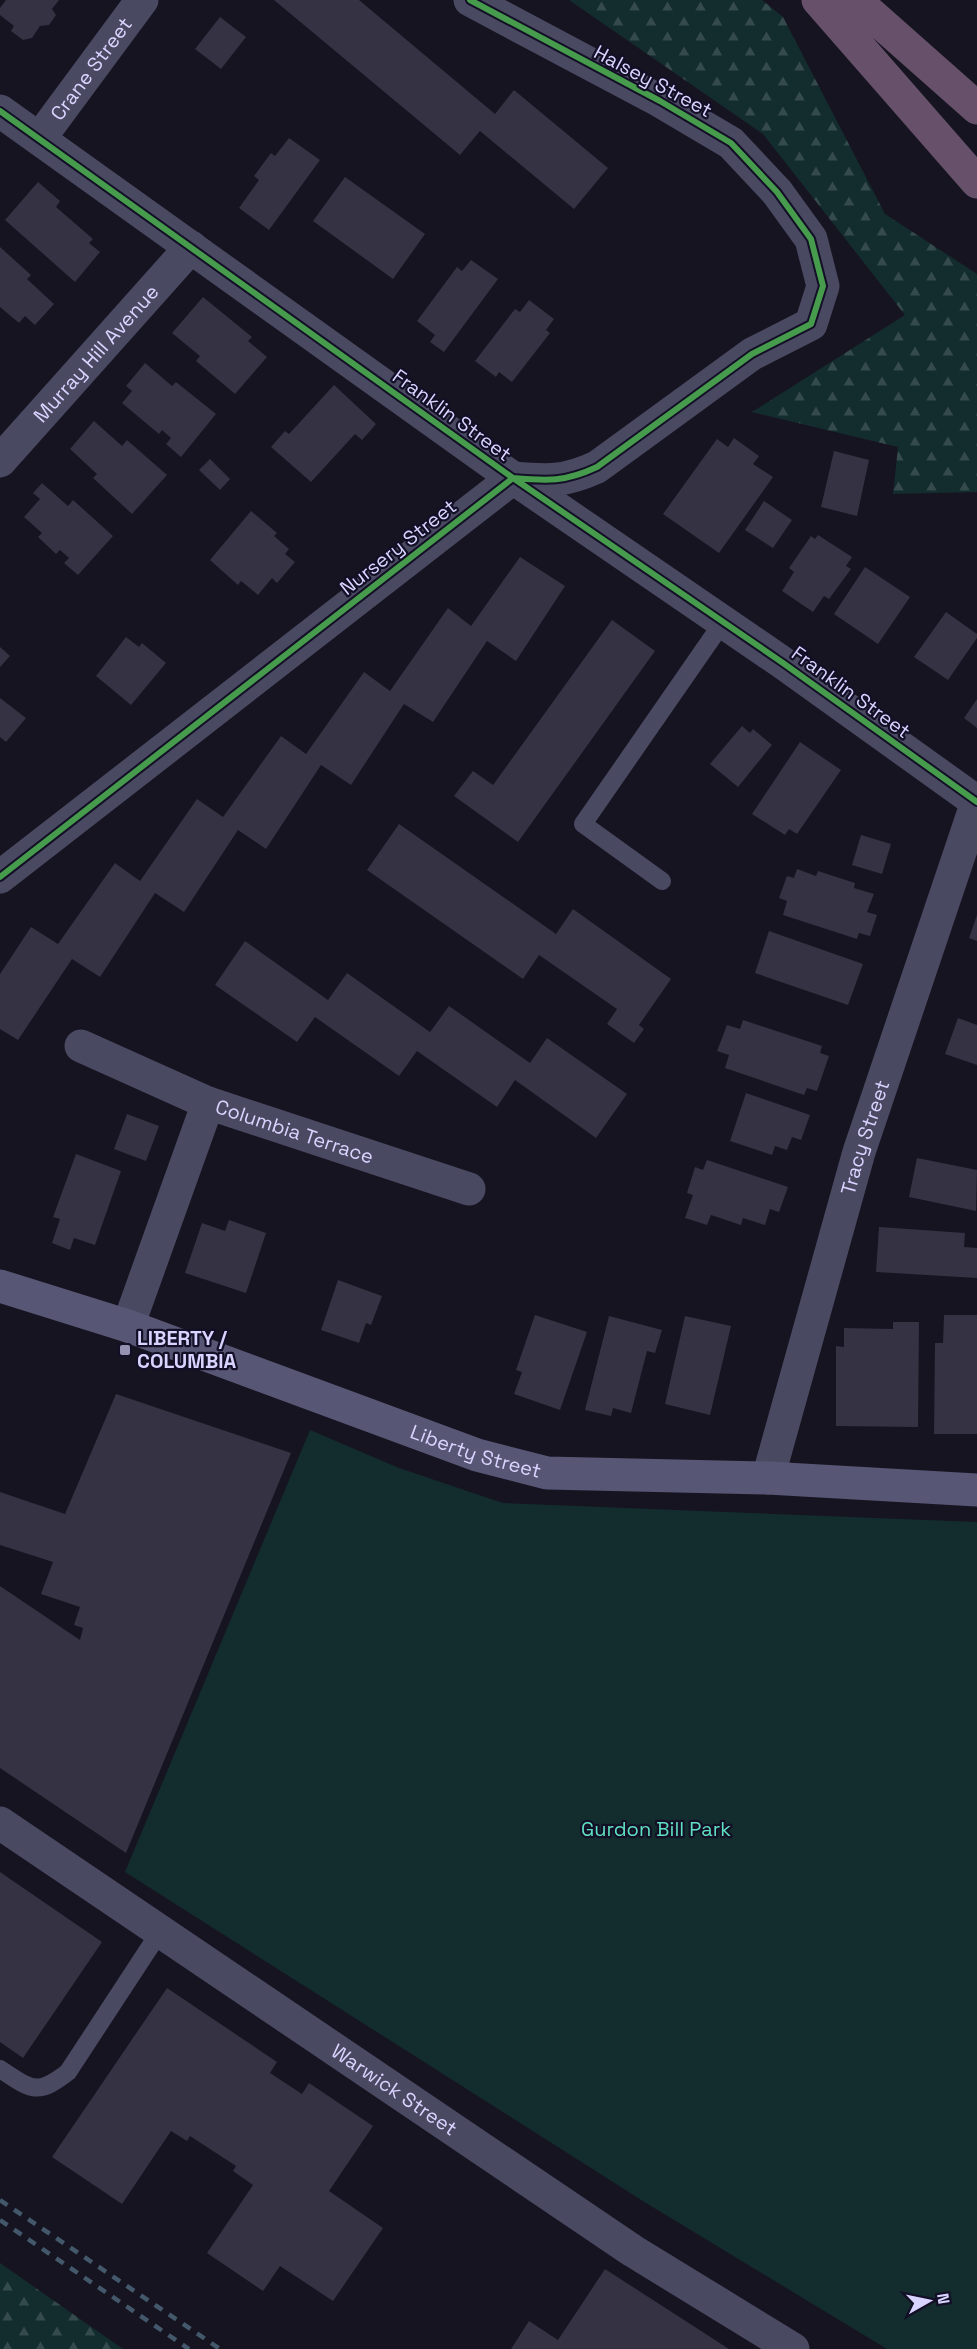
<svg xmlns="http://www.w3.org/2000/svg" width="977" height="2349" font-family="'Space Grotesk',sans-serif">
  <defs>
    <pattern id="forest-firs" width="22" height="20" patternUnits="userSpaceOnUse" patternTransform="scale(1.5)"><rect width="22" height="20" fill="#132c2d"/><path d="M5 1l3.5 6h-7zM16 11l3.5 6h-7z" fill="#354a4c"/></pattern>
  </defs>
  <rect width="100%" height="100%" fill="#161421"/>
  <path fill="url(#forest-firs)" d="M569,0h193l21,17 102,197 92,60v218l-84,2 5,-47 -146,-35 153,-97 -142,-181z
    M0,2263l123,86h-123z"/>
  <path fill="#132c2d" d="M310,1430l89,38 104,35 474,19v827h-90l-241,-146 -521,-331z"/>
  <path fill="#343243" d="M6,0h53l-7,9 4,6 -7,10 -9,1 -8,12 -9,2 -12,-9 3,-5 -14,-11v-7z
    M274,0h85l136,114 19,-24 94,78 -34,41 -94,-78 -20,24z
    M220,17l26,20 -25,32 -26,-20z
    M289,138l31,22 -51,70 -30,-22 20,-28 -5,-4 17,-23 4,3z
    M345,177l80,57 -32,45 -80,-58z
    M38,182l22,19 -4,6 37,32 -4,4 11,9 -25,30 -70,-62z
    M0,247l31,28 -4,4 27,25 -19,21 -10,-9 -6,7 -19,-16z
    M471,260l27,19 -54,73 -14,-10 5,-7 -18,-14 40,-54 5,4z
    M203,297l49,40 -4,4 19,16 -32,37 -39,-33 4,-5 -28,-23z
    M529,300l25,19 -8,11 4,3 -38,49 -13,-10 -3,5 -21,-16 40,-52 5,3z
    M145,363l27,23 4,-4 40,32 -35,43 -15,-13 5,-6 -9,-8 -3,4 -37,-31 10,-12 -6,-5z
    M334,385l42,39 -14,16 -7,-6 -44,48 -40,-35 14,-16 4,3z
    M94,421l28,25 5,-6 40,35 -35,39 -39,-36 4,-4 -27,-25z
    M734,438l25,18 -6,8 20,13 -54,76 -56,-39 54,-75 11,8z
    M834,451l35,9 -12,56 -36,-9z
    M210,459l20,20 -10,11 -21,-20z
    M42,483l26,23 5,-6 40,36 -35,39 -14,-12 5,-5 -9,-8 -4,4 -18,-17 4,-4 -18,-16 16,-18 -7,-6z
    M764,501l28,19 -19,28 -28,-18z
    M251,511l26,22 -3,3 15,13 -4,5 10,8 -18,21 -5,-5 -14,17 -17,-14 -3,4 -28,-25z
    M818,535l34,22 -6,9 5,3 -22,30 -5,-3 -11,16 -31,-21 12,-19 -5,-4 22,-32 4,3z
    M520,557l45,29 -49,75 -29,-20 -54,81 -29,-18 -53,81 -30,-20 -55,84 -28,-19 -54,82 -29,-19 -55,84 -28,-18 -54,81 -18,-11v-55l31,-47 27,17 57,-81 25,18 57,-82 26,18 58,-81 25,18 58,-82 26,19 58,-83 23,18z
    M865,567l45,30 -32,47 -44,-30z
    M946,612l31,22v4l-29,42 -34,-23z
    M612,620l43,31 -137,191 -64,-46 19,-25 20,14z
    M126,637l13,10 3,-4 24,20 -35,42 -35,-29z
    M0,647l10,9 -10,11z
    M0,698l26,20 -20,24 -6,-5z
    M977,699v29l-13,-10z
    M742,726l8,7 3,-4 19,16 -34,42 -28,-23z
    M800,742l41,28 -44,64 -8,-5 -4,6 -33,-21z
    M399,824l157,110 17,-25 98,70 -32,46 5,4 -10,14 -27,-19 10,-15 -78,-54 -16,24 -156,-109z
    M861,835l30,9 -9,30 -30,-9z
    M797,869l19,7 2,-5 37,12 -1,5 20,6 -7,18 10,3 -7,21 -11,-3 -2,6 -74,-24 4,-14 -8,-3 8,-22 7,2z
    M977,915v26l-8,-3z
    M769,931l94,33 -15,41 -93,-32z
    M245,941l83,59 19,-27 83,59 19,-26 81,57 17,-25 80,56 -31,44 -81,-58 -18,27 -80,-56 -18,25 -84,-59 -18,25 -82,-57z
    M958,1018l19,7v40l-32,-11z
    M743,1020l79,26 -2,7 9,3 -12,35 -10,-3 -3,7 -79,-27 4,-13 -12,-4 10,-26 13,4z
    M746,1093l64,22 -9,25 -9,-3 -5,13 -12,-4 -3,9 -42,-14z
    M127,1114l32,12 -13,35 -32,-12z
    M76,1154l45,17 -26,74 -21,-7 -4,12 -18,-7 8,-24 -7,-2z
    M917,1158l60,12 -1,41 -67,-14z
    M707,1160l81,27 -9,25 -9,-3 -5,16 -22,-7 -2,7 -30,-10 -4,10 -22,-7 8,-23 -6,-2 8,-26 8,3z
    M229,1220l37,13 -20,60 -61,-20 17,-50 23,8z
    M879,1227l86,6 -1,14 13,1v30l-101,-6z
    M338,1280l44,16 -11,29 -5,-2 -7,20 -38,-13z
    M535,1315l52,17 -27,78 -46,-16 8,-22 -6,-2z
    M944,1315h33v119h-43l1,-91h8z
    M609,1316l53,14 -7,23 -8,-2 -16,62 -18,-5 -2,8 -26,-6z
    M685,1316l46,10 -21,89 -45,-11z
    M893,1322h26l-1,105 -82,-1v-80l8,1v-19l49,1z
    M116,1394l175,59 -165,400 -126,-85v-182l80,54 3,-12 -9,-3 6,-18 -39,-13 12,-32 -53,-17v-53l65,22z
    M0,1872l102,70 -79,116 -23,-16z
    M167,1988l110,74 -7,11 32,21 7,-11 64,43 -44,65 54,37 -50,73 -53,-35 -17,25 -56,-38 46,-68 -20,-14 3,-5 -46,-30 -3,5 -16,-10 -49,73 -70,-47z
    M605,2269l124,80h-218l18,-28 29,19z"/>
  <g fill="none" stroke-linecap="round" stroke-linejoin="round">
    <path stroke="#4a4962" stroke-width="18" d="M662,881l-79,-57 140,-202
      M0,2069c31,20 36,28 68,3l93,-142"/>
    <g stroke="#4a4962" stroke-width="33">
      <path d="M0,111l513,367 270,185 194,139"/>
      <path id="s1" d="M40,138l102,-138"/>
      <path id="s2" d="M0,461l191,-214"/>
      <path d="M0,877l513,-399c35,3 52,4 84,-11l155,-113 59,-30 12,-38 -12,-47 -34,-47 -46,-49 -71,-42 -190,-101"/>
      <path d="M81,1046l127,57"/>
      <path id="s3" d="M128,1326l80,-223 261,86"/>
      <path id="s4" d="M768,1478l91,-326 118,-350"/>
      <path id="s5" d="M0,1823l633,428 160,98"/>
    </g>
    <path stroke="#575674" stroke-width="33" id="s6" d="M0,1286l128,40 349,129 70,18 221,5 209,12"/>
    <path stroke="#67516a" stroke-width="33" d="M818,0l159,182
      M855,0l122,108"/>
    <path stroke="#43596b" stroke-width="4.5" stroke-dasharray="9 8" stroke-linecap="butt" d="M0,2200l220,149
      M0,2220l189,129"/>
    <defs>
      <path id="cycleway" d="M0,111l513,367 270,185 194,139
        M0,877l513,-399c35,3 52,4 84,-11l155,-113 59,-30 12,-38 -12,-47 -34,-47 -46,-49 -71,-42 -190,-101"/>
    </defs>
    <use href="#cycleway" stroke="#130f26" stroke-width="10"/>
    <use href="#cycleway" stroke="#469c4c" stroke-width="6"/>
  </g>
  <rect fill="#9591b1" stroke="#130f26" stroke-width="2" x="119" y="1344" width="12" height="12" rx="3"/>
  <g text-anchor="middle" stroke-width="4.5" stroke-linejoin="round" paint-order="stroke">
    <g font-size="20" fill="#d9d4ff" stroke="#130f26">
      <text dy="7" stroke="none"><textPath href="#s1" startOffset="86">Crane Street</textPath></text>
      <text transform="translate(653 81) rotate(28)" y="7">Halsey Street</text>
      <text dy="7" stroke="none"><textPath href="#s2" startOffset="144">Murray Hill Avenue</textPath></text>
      <text transform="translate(452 415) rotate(36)" y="7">Franklin Street</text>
      <text transform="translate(398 547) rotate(-38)" y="7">Nursery Street</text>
      <text transform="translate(851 692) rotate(36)" y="7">Franklin Street</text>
      <text dy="7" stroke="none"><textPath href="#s3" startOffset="328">Columbia Terrace</textPath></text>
      <text dy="7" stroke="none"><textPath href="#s4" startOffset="354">Tracy Street</textPath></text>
      <text dy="7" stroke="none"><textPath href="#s6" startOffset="504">Liberty Street</textPath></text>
      <text dy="7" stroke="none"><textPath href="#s5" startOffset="476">Warwick Street</textPath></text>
    </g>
    <g font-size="20" font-weight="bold" fill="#d9d4ff" stroke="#130f26" text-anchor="start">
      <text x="137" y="1345">LIBERTY /<tspan x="137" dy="23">COLUMBIA</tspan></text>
    </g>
    <g font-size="20" fill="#5fe0c0" stroke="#130f26">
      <text x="656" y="1836">Gurdon Bill Park</text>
    </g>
  </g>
  <g transform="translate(929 2301) rotate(81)" stroke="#130f26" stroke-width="4.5" paint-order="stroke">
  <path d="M0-4.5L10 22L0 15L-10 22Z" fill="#d9d4ff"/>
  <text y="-9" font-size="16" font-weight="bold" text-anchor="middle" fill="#d9d4ff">N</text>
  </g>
</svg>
